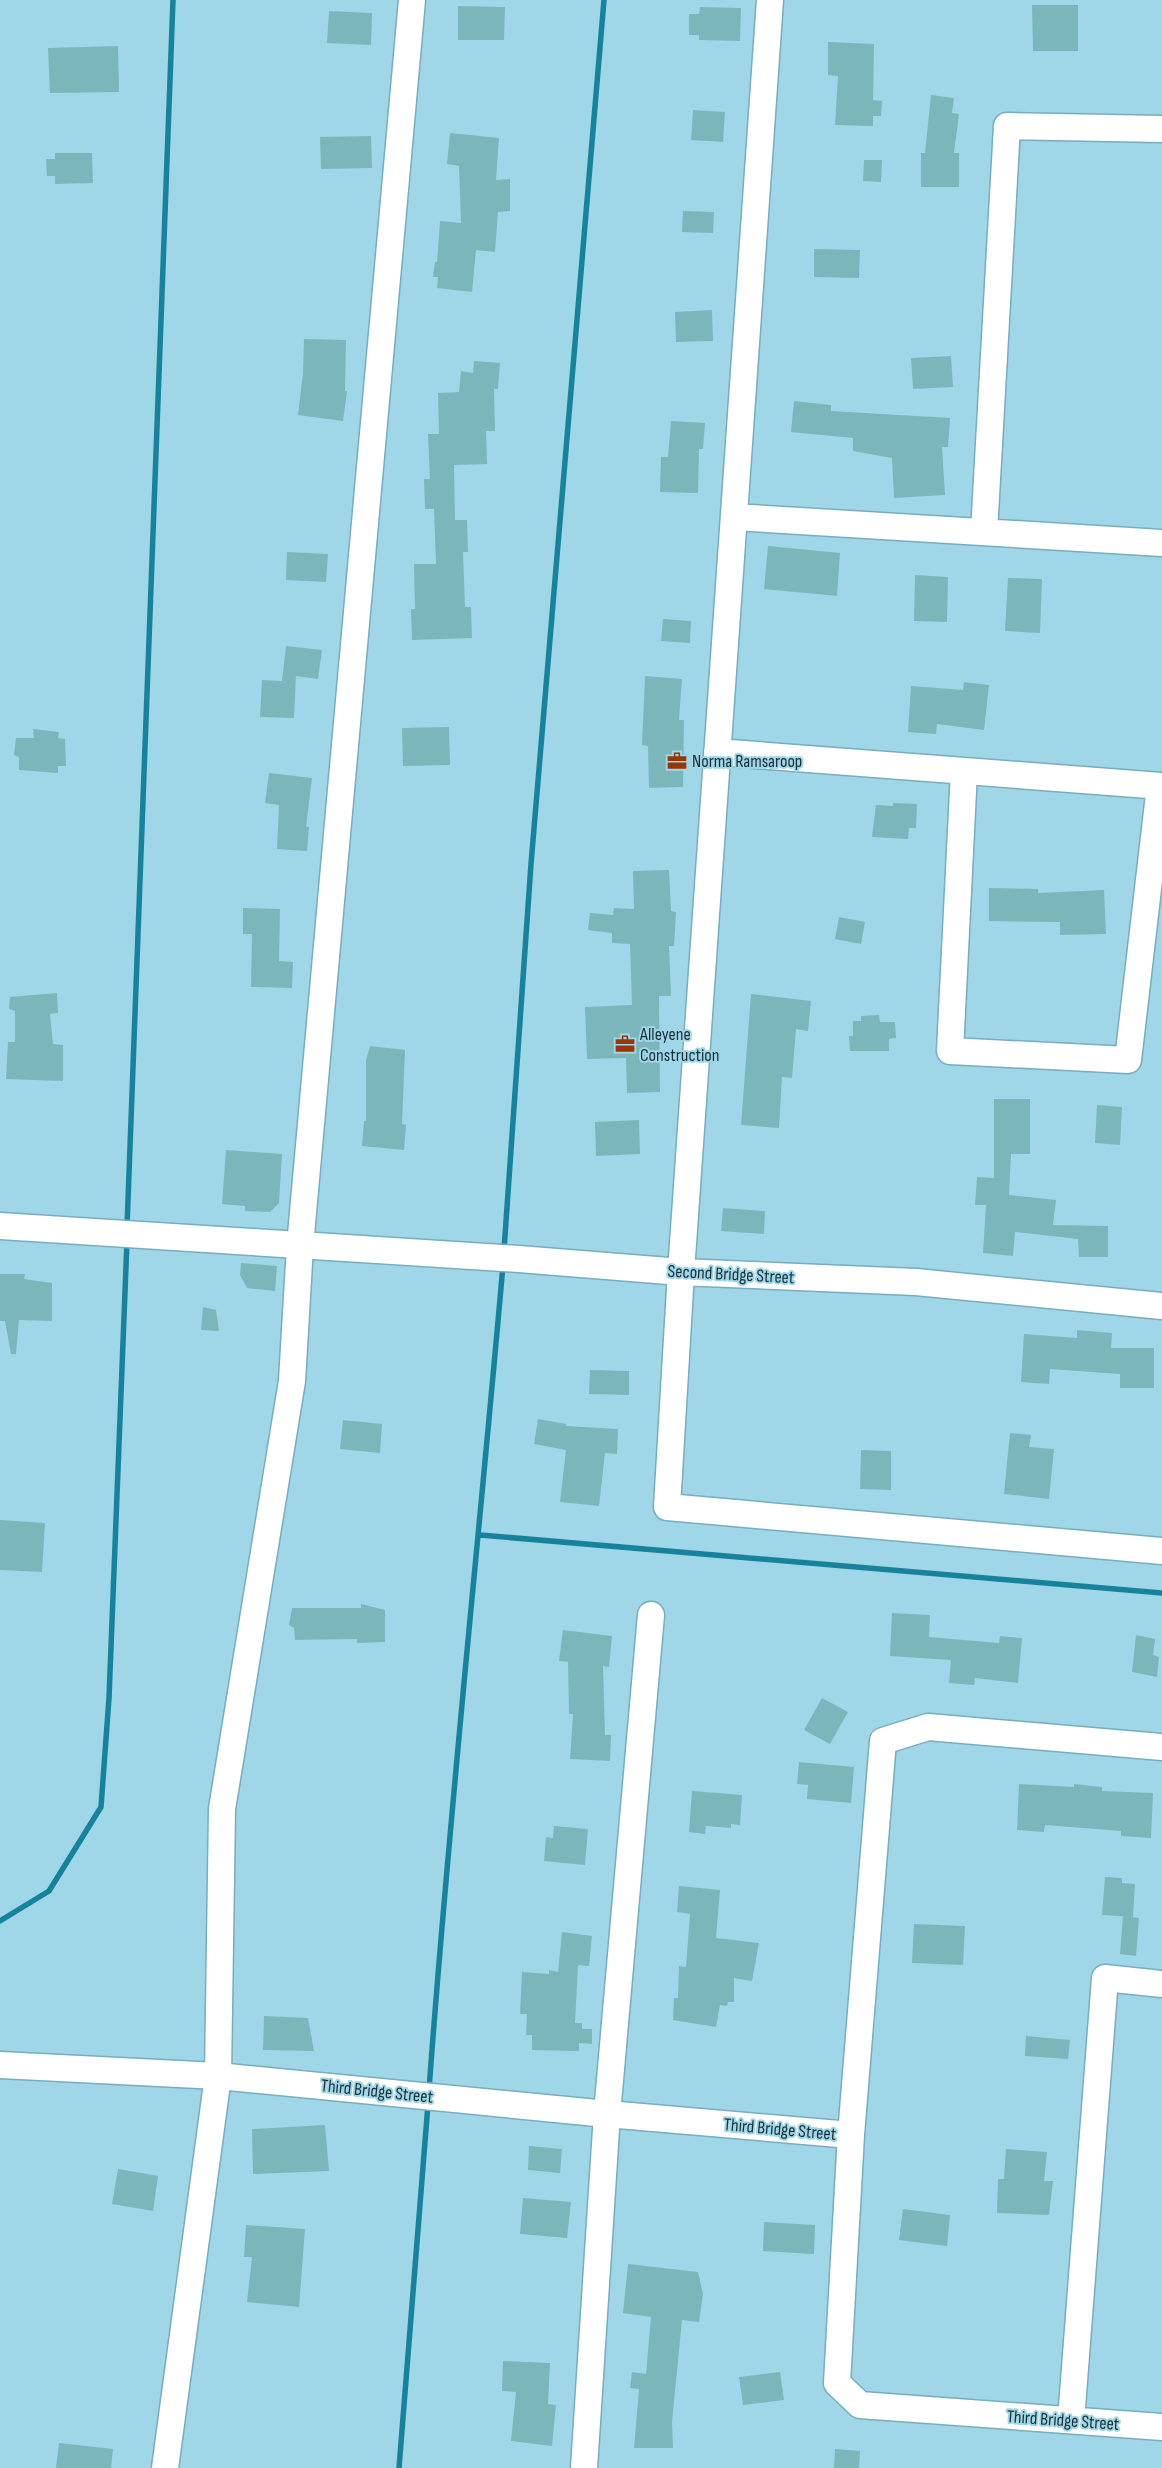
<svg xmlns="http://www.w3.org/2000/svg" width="1162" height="2468" font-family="'Sofia Sans Condensed',sans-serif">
  <rect width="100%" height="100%" fill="#9fd7e8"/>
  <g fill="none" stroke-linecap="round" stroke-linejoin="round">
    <path stroke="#17829c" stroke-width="5.5" d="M127,1227l46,-1227
      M504,1250l27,-386 73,-864
      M480,1535l682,58
      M0,1921l49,-30 52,-84 8,-109 18,-457
      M429,2090c20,-276 50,-550 74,-825
      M399,2468l29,-364"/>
  </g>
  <path fill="#7bb7ba" d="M1032,5h46v46h-45z
    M458,6l47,1 -1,33h-46z
    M700,7l41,1 -1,33 -41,-1v-5h-10v-21h10z
    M329,11l43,2 -1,32 -44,-2z
    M828,42l46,2 -1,56 9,1 -1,15h-8v10l-38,-1 3,-49 -10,-1z
    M118,46l1,46 -69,1 -2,-45z
    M931,95l23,3 -2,15 7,1 -5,39h5v34h-38v-34h4z
    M693,110l32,2 -2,30 -32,-2z
    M450,133l49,5 -3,42 14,-1v32l-12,1 -3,40 -19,-2 -4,42 -35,-4 1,-11h-5l2,-15h2l3,-41 21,2 -2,-57 -12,-2z
    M371,136l1,32 -51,1 -1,-32z
    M55,153h37l1,30 -38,1v-8h-8l-1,-17h9z
    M864,160h18l-1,22 -18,-1z
    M683,211l31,1 -1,21 -31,-1z
    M814,249l46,1 -1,28 -45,-1z
    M712,310l1,31 -37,1 -1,-30z
    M304,339l42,1 -1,51h2l-4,30 -45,-6 5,-42z
    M951,356l2,31 -40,2 -2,-31z
    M474,361l26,2 -2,26h-4l1,42h-9l1,33 -33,1 1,55h12l1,32h-5l2,55h6l1,31 -60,2 -1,-31h4l-1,-45h22l-2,-55h-9l-1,-30h6l-2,-45h11l-1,-41 21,-1 2,-21 12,2z
    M794,401l37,4v6l119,7 -2,29h-6l3,48 -51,3 -2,-40 -39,-7v-13l-62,-6z
    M671,421l34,2 -2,26h-4l-1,44 -38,-1 1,-35h7z
    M768,546l72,7 -3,43 -73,-7z
    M287,552l41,2 -2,28 -40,-2z
    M915,575l33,2 -1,45 -33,-1z
    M1008,578l34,1 -2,54 -35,-2z
    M663,619l28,2 -1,22 -29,-2z
    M286,646l36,4 -4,29 -22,-3 -2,42 -34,-1 2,-37 20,1z
    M645,676l37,3 -3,41h5l-1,67 -34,1 -1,-42 -6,-1z
    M964,682l25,3 -5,45 -47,-6 -1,10 -28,-2 3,-46 52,4z
    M449,727l1,38 -47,1 -1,-38z
    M33,729l26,3 -1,6 7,1 1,27h-8v7l-39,-3v-13l-5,-2 2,-17h18z
    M269,773l43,5 -6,49h3l-2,24 -30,-2 2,-44 -14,-2z
    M893,803l24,1 -1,24h-7l-1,11 -36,-2 4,-32 17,1z
    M669,870l2,41 5,1 -2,34h-5l2,50h-12l1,96 -33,1 -1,-35 -39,1 -2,-52 47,-2 -2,-61 -18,-1v-10l-24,-3 2,-17 23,2 1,-7 20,1 -1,-38z
    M989,888l49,1v4l66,-3 2,44 -46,1v-13l-71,-1z
    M243,908l37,1 -1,52 14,1 -1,26 -41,-1 1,-53h-9z
    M839,917l26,5 -4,22 -26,-5z
    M57,993l1,20 -8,1 3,30 10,1v36l-57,-2 2,-37h7v-31l-6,-2 1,-12z
    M751,994l60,7 -3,30 -12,-2 -4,49 -10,-1 -3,51 -38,-3z
    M879,1015l1,7h15l1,16 -7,1v12h-39l-1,-15h4v-15h8v-5z
    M370,1046l35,4 -3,74 4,1 -2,25 -42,-4 2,-25h2v-61z
    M994,1099h36v55h-19l-2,41 47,5 -3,25 55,1v31h-29l-1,-18 -63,-7 -2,24 -30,-3 3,-48h-11l2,-28 17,1z
    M1097,1105l25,2 -2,38 -25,-2z
    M639,1120l1,34 -44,2 -1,-34z
    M226,1150l56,4 -3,49 -9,9 -25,-1v-5l-23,-2z
    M723,1208l42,3 -1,23 -43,-3z
    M241,1263l36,3 -2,25 -28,-3 -7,-13z
    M0,1274h25l-1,5 28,4v38l-33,-1 -3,34h-5l-6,-33h-5z
    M203,1307l13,3 3,21 -18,-1z
    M1077,1330l35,3 -1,15h43v40h-34v-14l-70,-5 -1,15 -28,-2 3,-48 53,4z
    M590,1370l39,1v24l-40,-1z
    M538,1419l28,5v2l52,3 -1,25 -12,-1 -6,53 -39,-4 6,-52 -32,-6z
    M343,1420l39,4 -2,29 -40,-4z
    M1010,1433l21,2 -2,12 25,2 -5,50 -45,-5z
    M861,1450l30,1v39l-31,-1z
    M0,1520l45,3 -3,49 -42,-2z
    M361,1604l24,6v32l-28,1v-4l-62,1 -1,-12 -5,-3 3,-17h69z
    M892,1613l38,2 -1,22 70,6 1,-7 22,2 -4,45 -43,-5 -1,7 -25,-2 2,-23 -61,-4z
    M563,1630l49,6 -3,31 -6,-1 2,69h6l-1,26 -40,-2 3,-45h-4l-1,-52 -9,-1z
    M1136,1635l19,4 -2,16 6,2 -2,20 -25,-5z
    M822,1698l26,14 -18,32 -26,-14z
    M799,1762l55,5 -3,36 -44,-4 1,-14 -11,-1z
    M1019,1784l55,3v-3l28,3v4l51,2 -2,45 -30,-2v-5l-76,-6 -1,7 -27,-2z
    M692,1791l50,4 -2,30 -9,-1v4l-25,-2 -1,8 -16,-2z
    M554,1826l34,3 -3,36 -41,-4 2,-24 7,1z
    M1105,1877l17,1v5l13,1 -2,33 -31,-2z
    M679,1886l41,4 -4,48 43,5 -7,38 -18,-3v24h-6l-1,4 -7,-1 -4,22 -43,-7 1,-22h4l1,-32 7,1 4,-53 -13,-2z
    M1123,1916l16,2 -3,38 -16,-2z
    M914,1924l51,2 -2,39 -51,-2z
    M562,1932l30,4 -3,30 -11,-1 -3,58h7v6h10v15l-13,-1v8l-47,-1v-15h-6l1,-21h-7l2,-42 27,2v-4l9,2z
    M264,2016l44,2 6,33 -51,-1z
    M1026,2036l44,4 -2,19 -43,-3z
    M325,2125l4,46 -76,3 -1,-45z
    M529,2146l33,3 -2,24 -32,-3z
    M1006,2149l41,3 -3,29h9l-4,34 -52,-2 1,-34h6z
    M118,2169l40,7 -5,35 -41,-7z
    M523,2198l48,4 -4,36 -47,-4z
    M903,2209l47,6 -3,31 -48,-6z
    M764,2222l51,3 -1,29 -51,-3z
    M246,2225l59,4 -6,78 -52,-5 5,-45h-8z
    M628,2264l70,8 5,22 -4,28 -17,-2 -10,102 1,26h-39l5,-59 -9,-1 2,-16 14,2 5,-57 -28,-4z
    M503,2361l47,2 -2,41 8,1 -4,41 -41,-5 5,-49 -14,-1z
    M780,2372l4,28 -41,5 -4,-28z
    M59,2443l54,6 -2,19h-55z
    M835,2449l25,2 -1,17h-25z"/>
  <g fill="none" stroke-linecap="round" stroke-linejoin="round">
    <defs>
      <path id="minor" d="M770,0l-89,1272 -14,235 495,44
        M734,517l428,26
        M984,532l23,-406 155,3
        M717,752l445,34
        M964,771l-14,280 178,9 32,-274
        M0,1226l519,33 162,13 235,10 246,24
        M0,2065l218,11 389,38 244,21 -14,248 23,22 302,22
        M851,2135l32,-394 45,-14 234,20
        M1071,2420l34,-442 57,6
        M165,2468l53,-392 4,-267 70,-428 8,-135 112,-1246
        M584,2468l23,-354 44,-499"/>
    </defs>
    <use href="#minor" stroke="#77adbe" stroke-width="29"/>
    <use href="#minor" stroke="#fff" stroke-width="26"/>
  </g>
  <defs>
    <symbol id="office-bare" viewBox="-9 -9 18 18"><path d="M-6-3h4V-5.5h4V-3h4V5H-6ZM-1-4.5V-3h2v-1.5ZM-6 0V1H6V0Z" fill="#9a3507" stroke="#9fd7e8" stroke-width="2.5" paint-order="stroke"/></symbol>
  </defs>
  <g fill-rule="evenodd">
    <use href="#office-bare" x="663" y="747" width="28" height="28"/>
    <use href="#office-bare" x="611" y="1030" width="28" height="28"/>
  </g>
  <g text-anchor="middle" stroke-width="4" stroke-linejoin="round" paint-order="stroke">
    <g font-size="18" fill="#192f36" stroke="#9fd7e8" text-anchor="start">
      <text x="692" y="767">Norma Ramsaroop</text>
      <text x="640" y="1040">Alleyene<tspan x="640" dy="21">Construction</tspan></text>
    </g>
    <g font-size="18" fill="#192f36" stroke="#9fd7e8">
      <text transform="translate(731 1274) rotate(3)" y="6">Second Bridge Street</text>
      <text transform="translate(377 2091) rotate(6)" y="6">Third Bridge Street</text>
      <text transform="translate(780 2129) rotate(5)" y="6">Third Bridge Street</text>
      <text transform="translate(1063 2420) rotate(4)" y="6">Third Bridge Street</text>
    </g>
  </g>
</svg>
